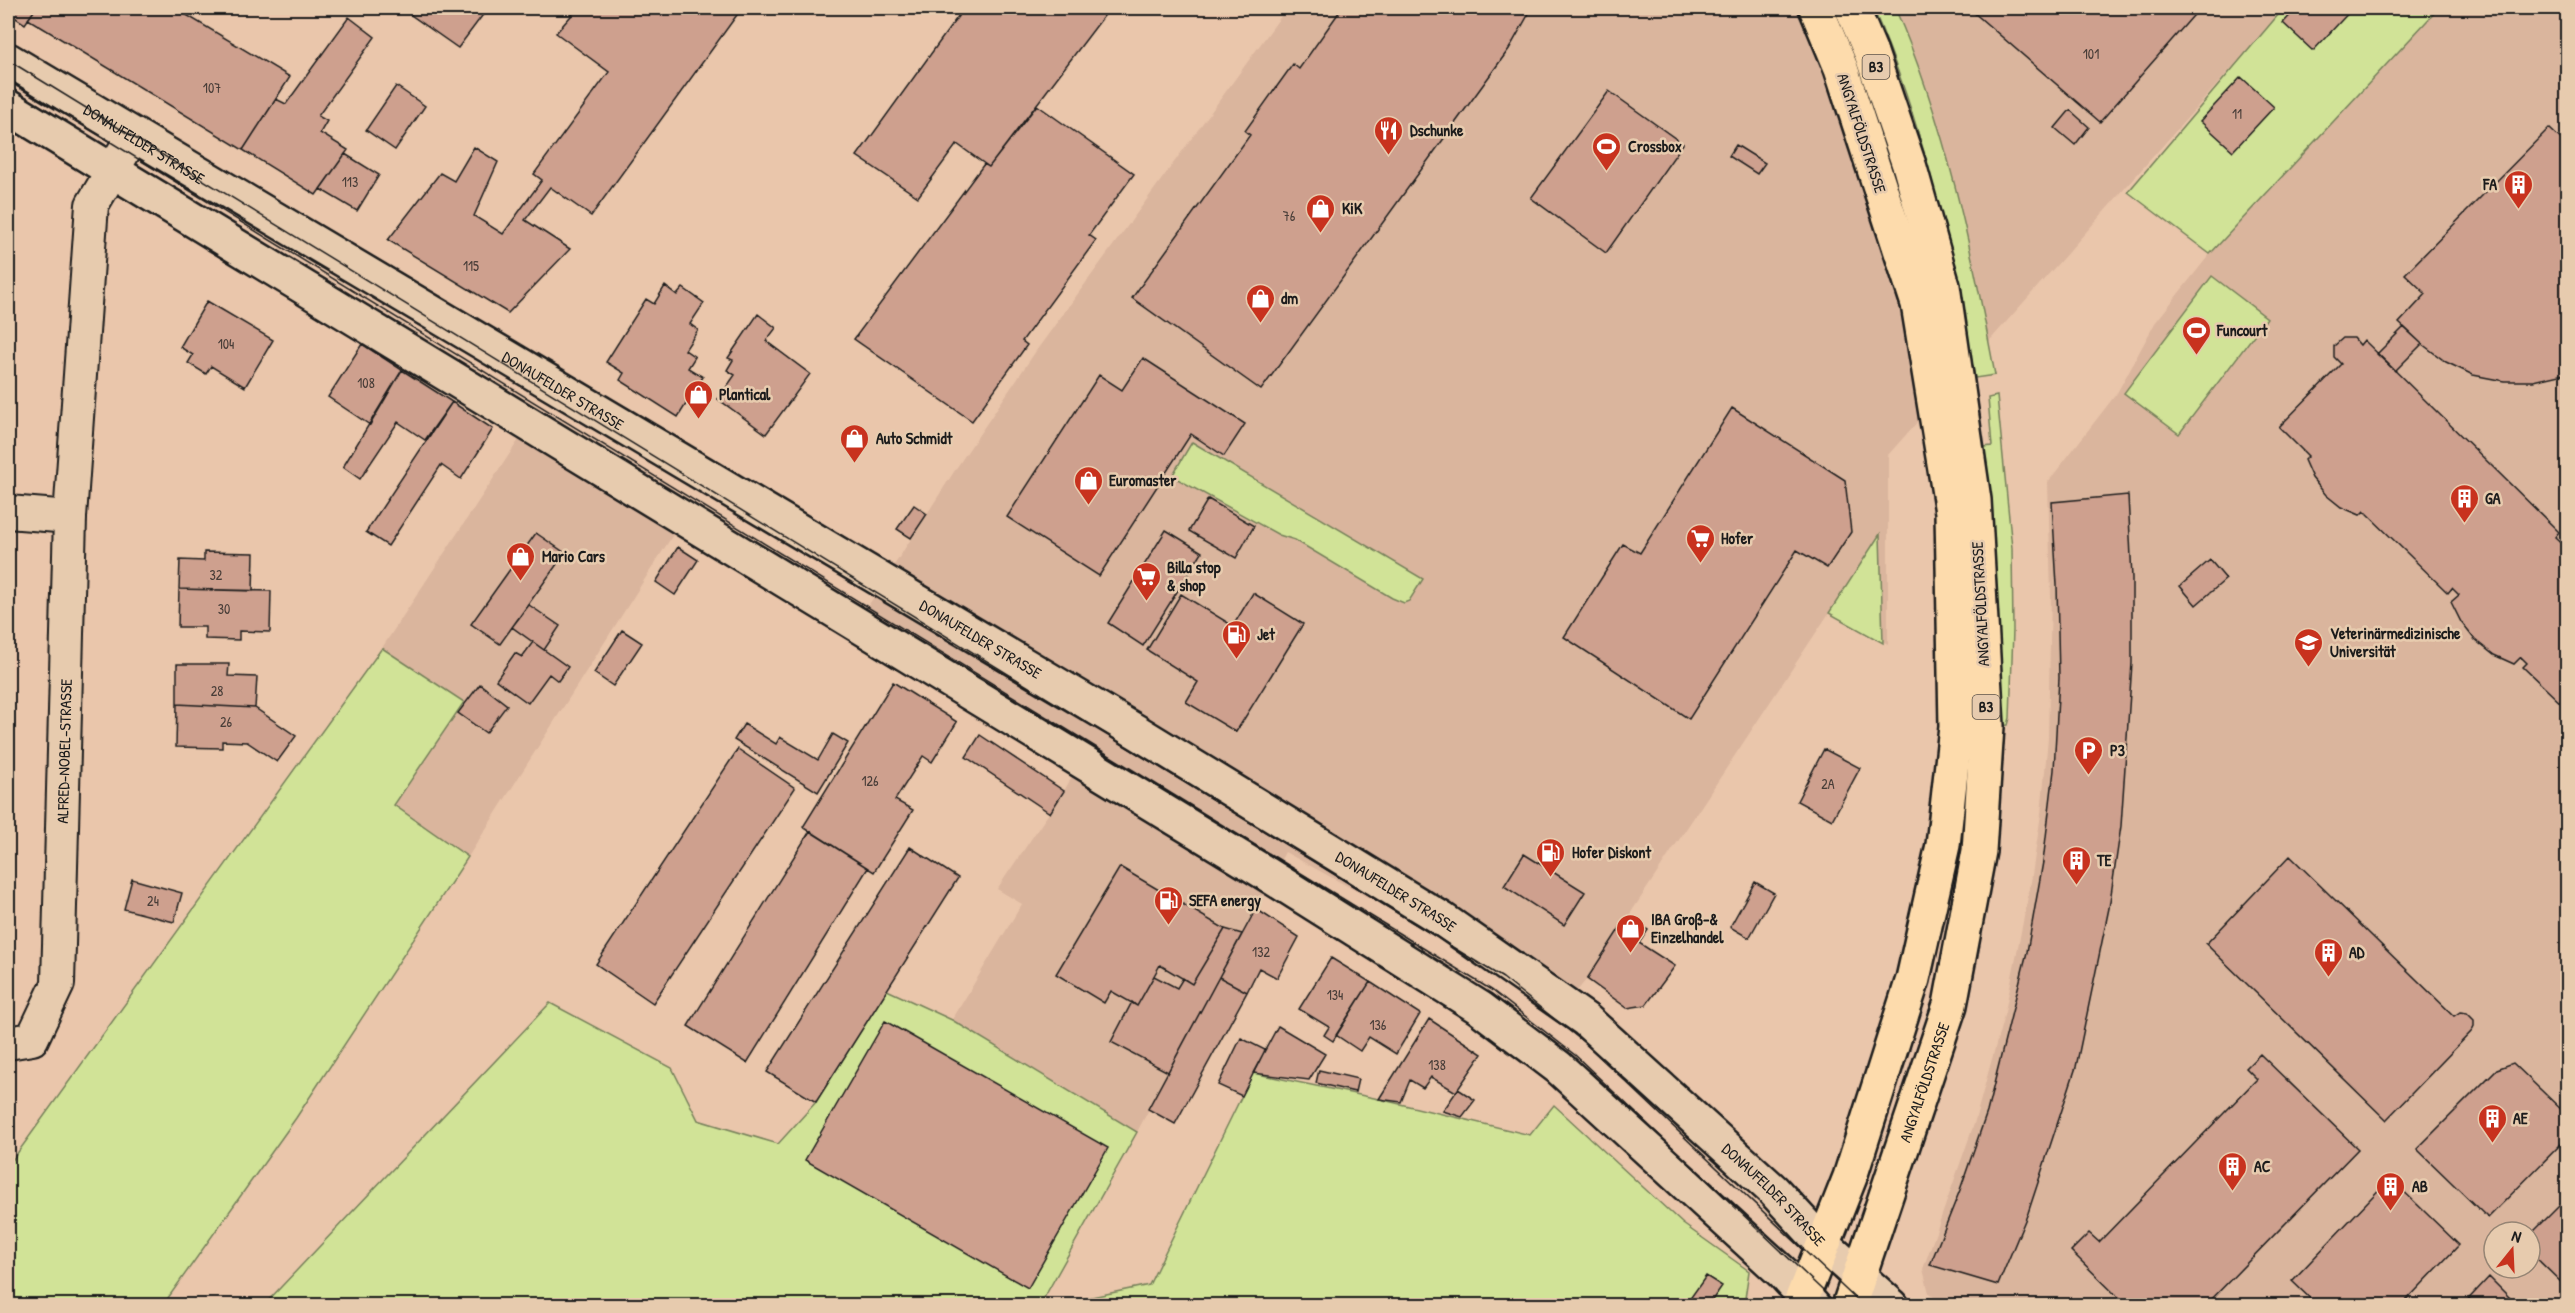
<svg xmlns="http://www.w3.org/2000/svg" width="2575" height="1313" font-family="'Patrick Hand',sans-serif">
  <rect width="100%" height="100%" fill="#eac6ab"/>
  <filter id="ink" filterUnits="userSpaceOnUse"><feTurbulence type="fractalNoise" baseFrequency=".0167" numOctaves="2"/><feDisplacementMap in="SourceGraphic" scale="12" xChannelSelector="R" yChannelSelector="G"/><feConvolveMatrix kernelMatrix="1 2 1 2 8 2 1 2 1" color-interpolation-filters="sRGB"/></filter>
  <g filter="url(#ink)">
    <path fill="#dab59d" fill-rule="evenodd" d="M1287,8h998l-397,447v189l-59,-31 -242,366 -22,26 -280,-153 -148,280 -185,-112 70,-116 -25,-15 67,-98 9,-16 -221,-144 105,-164 79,-116z
      M2439,8h128v1297h-624l-14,-12 -6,-24 51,-145 31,-112 26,-130 10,-68 7,-76 3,-142 -3,-114 69,-89 38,-70 55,-69zM2494,1232h36v36h-36z
      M520,438l156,92 -208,327 -74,-52 70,-103 -82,-54z"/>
    <path fill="#d1e397" stroke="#76805a" stroke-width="1.5" d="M1873,8h22c51,116 77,242 100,367l-20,3c-23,-126 -51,-252 -102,-370z
      M2284,8h155l-229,246 -82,-62z
      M2212,276l55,42 -88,116 -55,-41z
      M1997,396l15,152 1,82 -3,88 -2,7 -6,1 -7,-141 -11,-138 8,-1 -4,-48z
      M1192,442l231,137 -14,22 -5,2 -12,-5 -97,-58 -16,-5 -107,-59z
      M1880,534l3,109 -54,-30z
      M382,648l82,54 -70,103 74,52 -172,261 -133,187h-155v-139z
      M887,990l65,30 185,112 -97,173 -777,1 287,-303 122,65 26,52 80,24 38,-42z
      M1253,1073l126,26 151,36 24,-30 129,119 66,47 -5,34 -695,1 100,-21z"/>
    <path fill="#cea08e" stroke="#1c1c1c" stroke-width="1.5" d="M8,8h28l-11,16 -17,-11z
      M36,8h139l115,69 -47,73 -215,-131z
      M411,8h77l-30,40 -47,-33z
      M578,8h61l11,7 5,-7h87l-151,208 -41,-29 -25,33 45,29 -62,64 -120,-73 52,-67 14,8 20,-34 24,15 -24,54 29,18 39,-54 -8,-6 75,-102 -53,-39z
      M964,8h146l-121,159 -32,-23 -39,53 -61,-41z
      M1342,8h190l-23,41 -248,341 -129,-92 118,-163 -5,-4 48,-67 6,5z
      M1975,8h225l-100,114 -128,-111z
      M2297,8h56l-40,43 -30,-28z
      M349,17l26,20 -57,79 9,5 -7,12 28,17 -32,45 -73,-45 33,-51 10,5z
      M2241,77l33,30 -41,44 -33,-30z
      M396,86l29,20 -30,44 -29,-20z
      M1609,91l74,53 -77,109 -75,-55z
      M1037,105l97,69 -45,61 7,5 -74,101 5,4 -55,76 -118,-82 130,-175 5,3z
      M2070,110l19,17 -14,18 -20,-17z
      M2549,128l19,18v227l-35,8h-29l-31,-6 -27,-13 -24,-18 -23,-21 27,-29 -21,-20z
      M1736,145l29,18 -8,11 -28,-18z
      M345,154l34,21 -22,36 -37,-22z
      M665,286l12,9 6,-7 21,15 -14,21 8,6 -13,20 10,7 -7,11 15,9 -25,40 -58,-37 4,-7 -18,-11 40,-63 8,5z
      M207,301l66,39 -28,47 -34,-21 -5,8 -18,-11 5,-8 -13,-8z
      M758,314l18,14 -10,13 44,33 -44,60 -48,-35 17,-24 -8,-5 6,-10 -5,-2z
      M2404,327l18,17 -27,27 -18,-17z
      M2343,338h11l6,7 4,-5 195,192 -4,5 13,12v161l-45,-43 4,-4 -6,-6 -7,7 -20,-9 -19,-15 -14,-18 -10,-20 8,-7 -7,-7 -4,5 -84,-82 -4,4 -19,-8 -15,-12 -14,-17 -8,-18 4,-4 -29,-29 62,-63 -7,-7v-11z
      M362,344l40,26 -32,55 -42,-28z
      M1143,358l102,66 -21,32 -33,-22 -92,142 -92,-59 92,-142 23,15z
      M402,370l50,32 -27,38 -27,-18 -38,57 -17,-12z
      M452,402l41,27 -32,50 -20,-14 -53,81 -22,-14z
      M1732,408l113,72 6,52 -24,36 -30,-18 -108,169 -125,-82 59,-93 17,9z
      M2128,495l4,83v85l-11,163 -12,82 -33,159 -48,146 -30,72 -68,-20 30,-75 27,-78 40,-160 16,-90 11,-92 5,-92 -2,-93 -5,-83z
      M1208,499l46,27 -18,32 -47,-27z
      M914,505l13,9 -16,24 -14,-9z
      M1166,530l36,22 -59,94 -35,-23z
      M536,533l29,20 -65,91 -29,-20z
      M678,547l20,13 -23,35 -19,-13z
      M204,552l50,1 -1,38 -74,-2 1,-29 24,1z
      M2210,560l16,19 -30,26 -16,-19z
      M179,589l92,2 -1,41 -31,-1v9l-34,-1v-12h-27z
      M1253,593l50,31 -67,108 -50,-30 12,-20 -51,-32 34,-56 52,32z
      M529,605l31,21 -16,24 -32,-23z
      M622,630l20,13 -29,43 -19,-13z
      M533,642l35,25 -10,14 -9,-7 -21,29 -32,-23 19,-27 7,4z
      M177,664h52l-1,12 29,1 -2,31 -78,-4z
      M893,682l64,40 -25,40 -9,-6 -28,44 18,10 -39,62 -71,-45z
      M480,684l27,21 -21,28 -28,-20z
      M177,704l78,4 41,28 -19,26 -30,-20 -25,-1v7l-46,-1z
      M744,724l32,20 4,-7 38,23 15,-26 15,9 -30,49 -84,-52z
      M980,735l84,56 -14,22 -84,-56z
      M738,749l57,39 -142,215 -57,-39z
      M1824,749l36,19 -28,52 -35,-19z
      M810,831l58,37 -121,195 -59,-37z
      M910,847l48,31 -142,224 -49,-30z
      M1524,854l61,38 -21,33 -60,-39z
      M2290,856l164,160 6,-4 7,1 7,7v6l-3,6 -85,88 -180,-176z
      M1120,867l105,62 -33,55 -32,-19 -23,41 -26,-15 -7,12 -48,-29z
      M132,879l50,14 -8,29 -50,-13z
      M1755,882l19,11 -25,45 -19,-11z
      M1256,909l43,28 -22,41 -18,-10 -12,24 -28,-15z
      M1627,917l21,13 -9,13 36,23 -29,39 -19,3 -40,-29z
      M1225,929l17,5 -74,138 -57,-30 21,-40 5,4 17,-30 23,12 6,-10 9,6z
      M1331,958l39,24 -37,59 -9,-6 5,-8 -30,-18z
      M1219,977l28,15 -72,132 -27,-15z
      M1370,982l50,32 -24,40 -27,-17 -9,14 -24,-16z
      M1429,1019l53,35 -26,38 -25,-15 -8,11 -13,-8 -9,22 -22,-3z
      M885,1021l223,127 -80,140 -223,-128z
      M1278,1026l47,28 -16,26 -56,-7z
      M1241,1038l24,12 -23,46 -24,-11z
      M2260,1054l98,95 -153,157h-78l-56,-55 18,-18 10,9 158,-163 -11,-11z
      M2513,1063l55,53v21l-80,81 -71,-69 80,-80z
      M1319,1070l39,9 -3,13 -39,-9z
      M1458,1089l17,11 -13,17 -19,-6z
      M2390,1178l69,67 -58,61h-83l-26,-25z
      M2568,1197v92l-38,-37v-17z
      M1706,1276l16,10 -14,20h-11l-8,-6z
      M2489,1277l29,29h-56z"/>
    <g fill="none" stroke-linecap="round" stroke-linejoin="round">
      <defs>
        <g id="street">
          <path d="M8,512l62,5"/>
          <path id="s1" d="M8,1043l24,-4 26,-55 12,-467 22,-312 41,-69"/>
        </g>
        <g id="secondary">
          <path id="s2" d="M8,60l1129,672 305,187 144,101 187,170 50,54 69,62"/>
          <path d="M8,107l1254,764 218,137 78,59 225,206 30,33"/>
        </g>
        <g id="primary">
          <path d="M1799,1306l51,-129 63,-198 30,-134 13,-118 -4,-215 -34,-208 -77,-236 -25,-60"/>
          <path id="s3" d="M1849,1306l101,-301 29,-154 8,-125 -13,-226 -31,-214 -33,-118 -39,-115 -19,-45"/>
        </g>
      </defs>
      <use href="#street" stroke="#1c1c1c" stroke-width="36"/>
      <use href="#secondary" stroke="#1c1c1c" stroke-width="38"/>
      <use href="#primary" stroke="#1c1c1c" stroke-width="38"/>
      <use href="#street" stroke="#e7cbae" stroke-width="32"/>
      <use href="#secondary" stroke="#e7cbae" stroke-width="33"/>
      <use href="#primary" stroke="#fddbac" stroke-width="33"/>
      <g stroke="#1c1c1c" stroke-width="1.5">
        <path id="s4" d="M8,60l1495,918 83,66 277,262"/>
        <path d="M8,79l1485,912 82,64 264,251"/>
      </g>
    </g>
  </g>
  <defs>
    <symbol id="restaurant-pin" viewBox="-11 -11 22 30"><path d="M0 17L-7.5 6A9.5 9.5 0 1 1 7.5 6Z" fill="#c8321e" stroke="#e7cbae"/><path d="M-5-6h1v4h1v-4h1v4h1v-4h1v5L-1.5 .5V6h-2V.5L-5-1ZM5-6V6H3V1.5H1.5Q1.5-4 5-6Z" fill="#fff"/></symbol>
    <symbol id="stadium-pin" viewBox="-11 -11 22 30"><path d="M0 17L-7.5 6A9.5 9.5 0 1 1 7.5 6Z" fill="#c8321e" stroke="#e7cbae"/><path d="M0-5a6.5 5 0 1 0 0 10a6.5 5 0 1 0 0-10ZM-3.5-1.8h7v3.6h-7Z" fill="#fff"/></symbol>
    <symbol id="building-pin" viewBox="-11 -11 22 30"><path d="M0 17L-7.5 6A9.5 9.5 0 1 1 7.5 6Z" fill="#c8321e" stroke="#e7cbae"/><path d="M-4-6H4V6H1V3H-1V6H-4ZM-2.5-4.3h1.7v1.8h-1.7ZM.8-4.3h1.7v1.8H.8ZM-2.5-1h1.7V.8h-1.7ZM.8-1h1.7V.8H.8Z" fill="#fff"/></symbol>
    <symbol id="shop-pin" viewBox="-11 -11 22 30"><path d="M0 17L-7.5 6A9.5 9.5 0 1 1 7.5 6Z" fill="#c8321e" stroke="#e7cbae"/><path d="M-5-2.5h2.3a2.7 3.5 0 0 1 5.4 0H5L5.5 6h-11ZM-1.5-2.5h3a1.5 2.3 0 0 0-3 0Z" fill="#fff"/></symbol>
    <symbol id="supermarket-pin" viewBox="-11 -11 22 30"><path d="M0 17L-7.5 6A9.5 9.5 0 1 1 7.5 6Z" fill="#c8321e" stroke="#e7cbae"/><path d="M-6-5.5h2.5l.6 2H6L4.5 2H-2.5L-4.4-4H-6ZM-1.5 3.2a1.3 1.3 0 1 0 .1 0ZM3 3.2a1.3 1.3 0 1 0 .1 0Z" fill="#fff"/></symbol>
    <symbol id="fuel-pin" viewBox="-11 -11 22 30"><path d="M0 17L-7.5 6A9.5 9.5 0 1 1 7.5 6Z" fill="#c8321e" stroke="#e7cbae"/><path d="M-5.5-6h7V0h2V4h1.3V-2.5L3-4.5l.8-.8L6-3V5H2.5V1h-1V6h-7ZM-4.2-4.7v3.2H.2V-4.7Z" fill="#fff"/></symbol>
    <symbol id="university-pin" viewBox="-11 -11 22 30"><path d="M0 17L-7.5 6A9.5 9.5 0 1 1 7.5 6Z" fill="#c8321e" stroke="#e7cbae"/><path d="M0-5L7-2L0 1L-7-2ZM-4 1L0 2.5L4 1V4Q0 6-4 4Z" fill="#fff"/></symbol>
    <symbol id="parking-pin" viewBox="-11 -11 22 30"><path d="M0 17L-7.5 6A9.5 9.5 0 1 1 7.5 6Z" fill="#c8321e" stroke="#e7cbae"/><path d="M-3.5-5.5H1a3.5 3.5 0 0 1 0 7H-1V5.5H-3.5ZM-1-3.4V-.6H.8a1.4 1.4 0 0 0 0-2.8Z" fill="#fff"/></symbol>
  </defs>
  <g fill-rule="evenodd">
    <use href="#restaurant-pin" x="1372" y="114" width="33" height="45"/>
    <use href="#stadium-pin" x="1590" y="130" width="33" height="45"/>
    <use href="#building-pin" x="2502" y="168" width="33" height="45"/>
    <use href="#shop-pin" x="1304" y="192" width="33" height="45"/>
    <use href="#shop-pin" x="1244" y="282" width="33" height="45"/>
    <use href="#stadium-pin" x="2180" y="314" width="33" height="45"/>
    <use href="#shop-pin" x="682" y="378" width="33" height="45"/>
    <use href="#shop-pin" x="838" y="422" width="33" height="45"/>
    <use href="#shop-pin" x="1072" y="464" width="33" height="45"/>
    <use href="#building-pin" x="2448" y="482" width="33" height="45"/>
    <use href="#supermarket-pin" x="1684" y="522" width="33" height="45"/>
    <use href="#shop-pin" x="504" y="540" width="33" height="45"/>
    <use href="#supermarket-pin" x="1130" y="560" width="33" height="45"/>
    <use href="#fuel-pin" x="1220" y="618" width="33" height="45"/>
    <use href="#university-pin" x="2292" y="626" width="33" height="45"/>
    <use href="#parking-pin" x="2072" y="734" width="33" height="45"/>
    <use href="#fuel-pin" x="1534" y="836" width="33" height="45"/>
    <use href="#building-pin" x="2060" y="844" width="33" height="45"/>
    <use href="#fuel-pin" x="1152" y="884" width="33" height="45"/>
    <use href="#shop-pin" x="1614" y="912" width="33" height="45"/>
    <use href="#building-pin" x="2312" y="936" width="33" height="45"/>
    <use href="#building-pin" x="2476" y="1102" width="33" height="45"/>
    <use href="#building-pin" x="2216" y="1150" width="33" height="45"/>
    <use href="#building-pin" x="2374" y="1170" width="33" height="45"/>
  </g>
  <g text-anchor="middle" stroke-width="5" stroke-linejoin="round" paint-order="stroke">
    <g font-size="14" fill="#483d38">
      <text x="2091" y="59">101</text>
      <text x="212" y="93">107</text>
      <text x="2237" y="119">11</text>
      <text x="350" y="187">113</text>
      <text x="1289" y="221">76</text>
      <text x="471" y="271">115</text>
      <text x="226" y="349">104</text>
      <text x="366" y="388">108</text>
      <text x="216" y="580">32</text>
      <text x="224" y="614">30</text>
      <text x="217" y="696">28</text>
      <text x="226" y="727">26</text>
      <text x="870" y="786">126</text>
      <text x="1828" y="789">2A</text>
      <text x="153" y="906">24</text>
      <text x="1261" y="957">132</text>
      <text x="1335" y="1000">134</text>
      <text x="1378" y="1030">136</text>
      <text x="1437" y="1070">138</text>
    </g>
    <g fill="#e7cbae" stroke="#595048" stroke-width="1.5">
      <rect x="1862.5" y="55" width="27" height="24" rx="4.5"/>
      <rect x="1972.5" y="695" width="27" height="24" rx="4.5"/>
    </g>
    <g font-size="15" font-weight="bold" fill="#1c1c1c">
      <text x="1876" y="72">B3</text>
      <text x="1986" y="712">B3</text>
    </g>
    <g font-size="16" font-weight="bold" fill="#1c1c1c" stroke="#e7cbae" text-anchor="start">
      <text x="1410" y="136">Dschunke</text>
      <text x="1628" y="152">Crossbox</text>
      <text x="2497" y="190" text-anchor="end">FA</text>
      <text x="1342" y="214">KiK</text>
      <text x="1281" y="304">dm</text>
      <text x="2217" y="336">Funcourt</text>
      <text x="719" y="400">Plantical</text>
      <text x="876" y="444">Auto Schmidt</text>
      <text x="1109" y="486">Euromaster</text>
      <text x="2485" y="504">GA</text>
      <text x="1721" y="544">Hofer</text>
      <text x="542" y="562">Mario Cars</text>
      <text x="1167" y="573">Billa stop<tspan x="1167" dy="18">&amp; shop</tspan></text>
      <text x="2330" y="639">Veterinärmedizinische<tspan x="2330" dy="18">Universität</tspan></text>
      <text x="1257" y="640">Jet</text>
      <text x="2110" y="756">P3</text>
      <text x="1572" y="858">Hofer Diskont</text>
      <text x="2097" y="866">TE</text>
      <text x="1189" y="906">SEFA energy</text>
      <text x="1651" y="925">IBA Groß-&amp;<tspan x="1651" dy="18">Einzelhandel</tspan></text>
      <text x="2349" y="958">AD</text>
      <text x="2513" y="1124">AE</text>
      <text x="2254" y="1172">AC</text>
      <text x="2412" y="1192">AB</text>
    </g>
    <g font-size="16" fill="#1c1c1c" stroke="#e7cbae">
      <text transform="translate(1862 133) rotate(72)" y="6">ANGYALFÖLDSTRASSE</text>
      <text dy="6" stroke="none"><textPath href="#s4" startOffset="160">DONAUFELDER STRASSE</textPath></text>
      <text dy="6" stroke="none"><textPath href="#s2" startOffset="646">DONAUFELDER STRASSE</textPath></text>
      <text transform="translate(1980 604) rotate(-93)" y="6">ANGYALFÖLDSTRASSE</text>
      <text dy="6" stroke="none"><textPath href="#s2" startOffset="1132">DONAUFELDER STRASSE</textPath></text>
      <text dy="6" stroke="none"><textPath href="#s1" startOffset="318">ALFRED-NOBEL-STRASSE</textPath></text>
      <text dy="6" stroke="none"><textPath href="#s2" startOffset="1618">DONAUFELDER STRASSE</textPath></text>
      <text dy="6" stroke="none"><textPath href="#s3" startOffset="236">ANGYALFÖLDSTRASSE</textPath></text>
      <text dy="6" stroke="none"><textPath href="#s2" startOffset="2104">DONAUFELDER STRASSE</textPath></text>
    </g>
  </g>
  <rect width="2575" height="1313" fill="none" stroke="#e7cbae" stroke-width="30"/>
  <rect x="15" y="15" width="2545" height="1283" fill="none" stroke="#1c1c1c" stroke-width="2" filter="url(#ink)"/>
  <g transform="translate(2512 1250) rotate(18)"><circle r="28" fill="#e7cbae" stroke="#968574" stroke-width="1.5"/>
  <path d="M0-4.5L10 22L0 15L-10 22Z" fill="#c8321e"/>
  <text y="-9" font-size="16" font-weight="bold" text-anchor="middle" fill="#1c1c1c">N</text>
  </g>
</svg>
